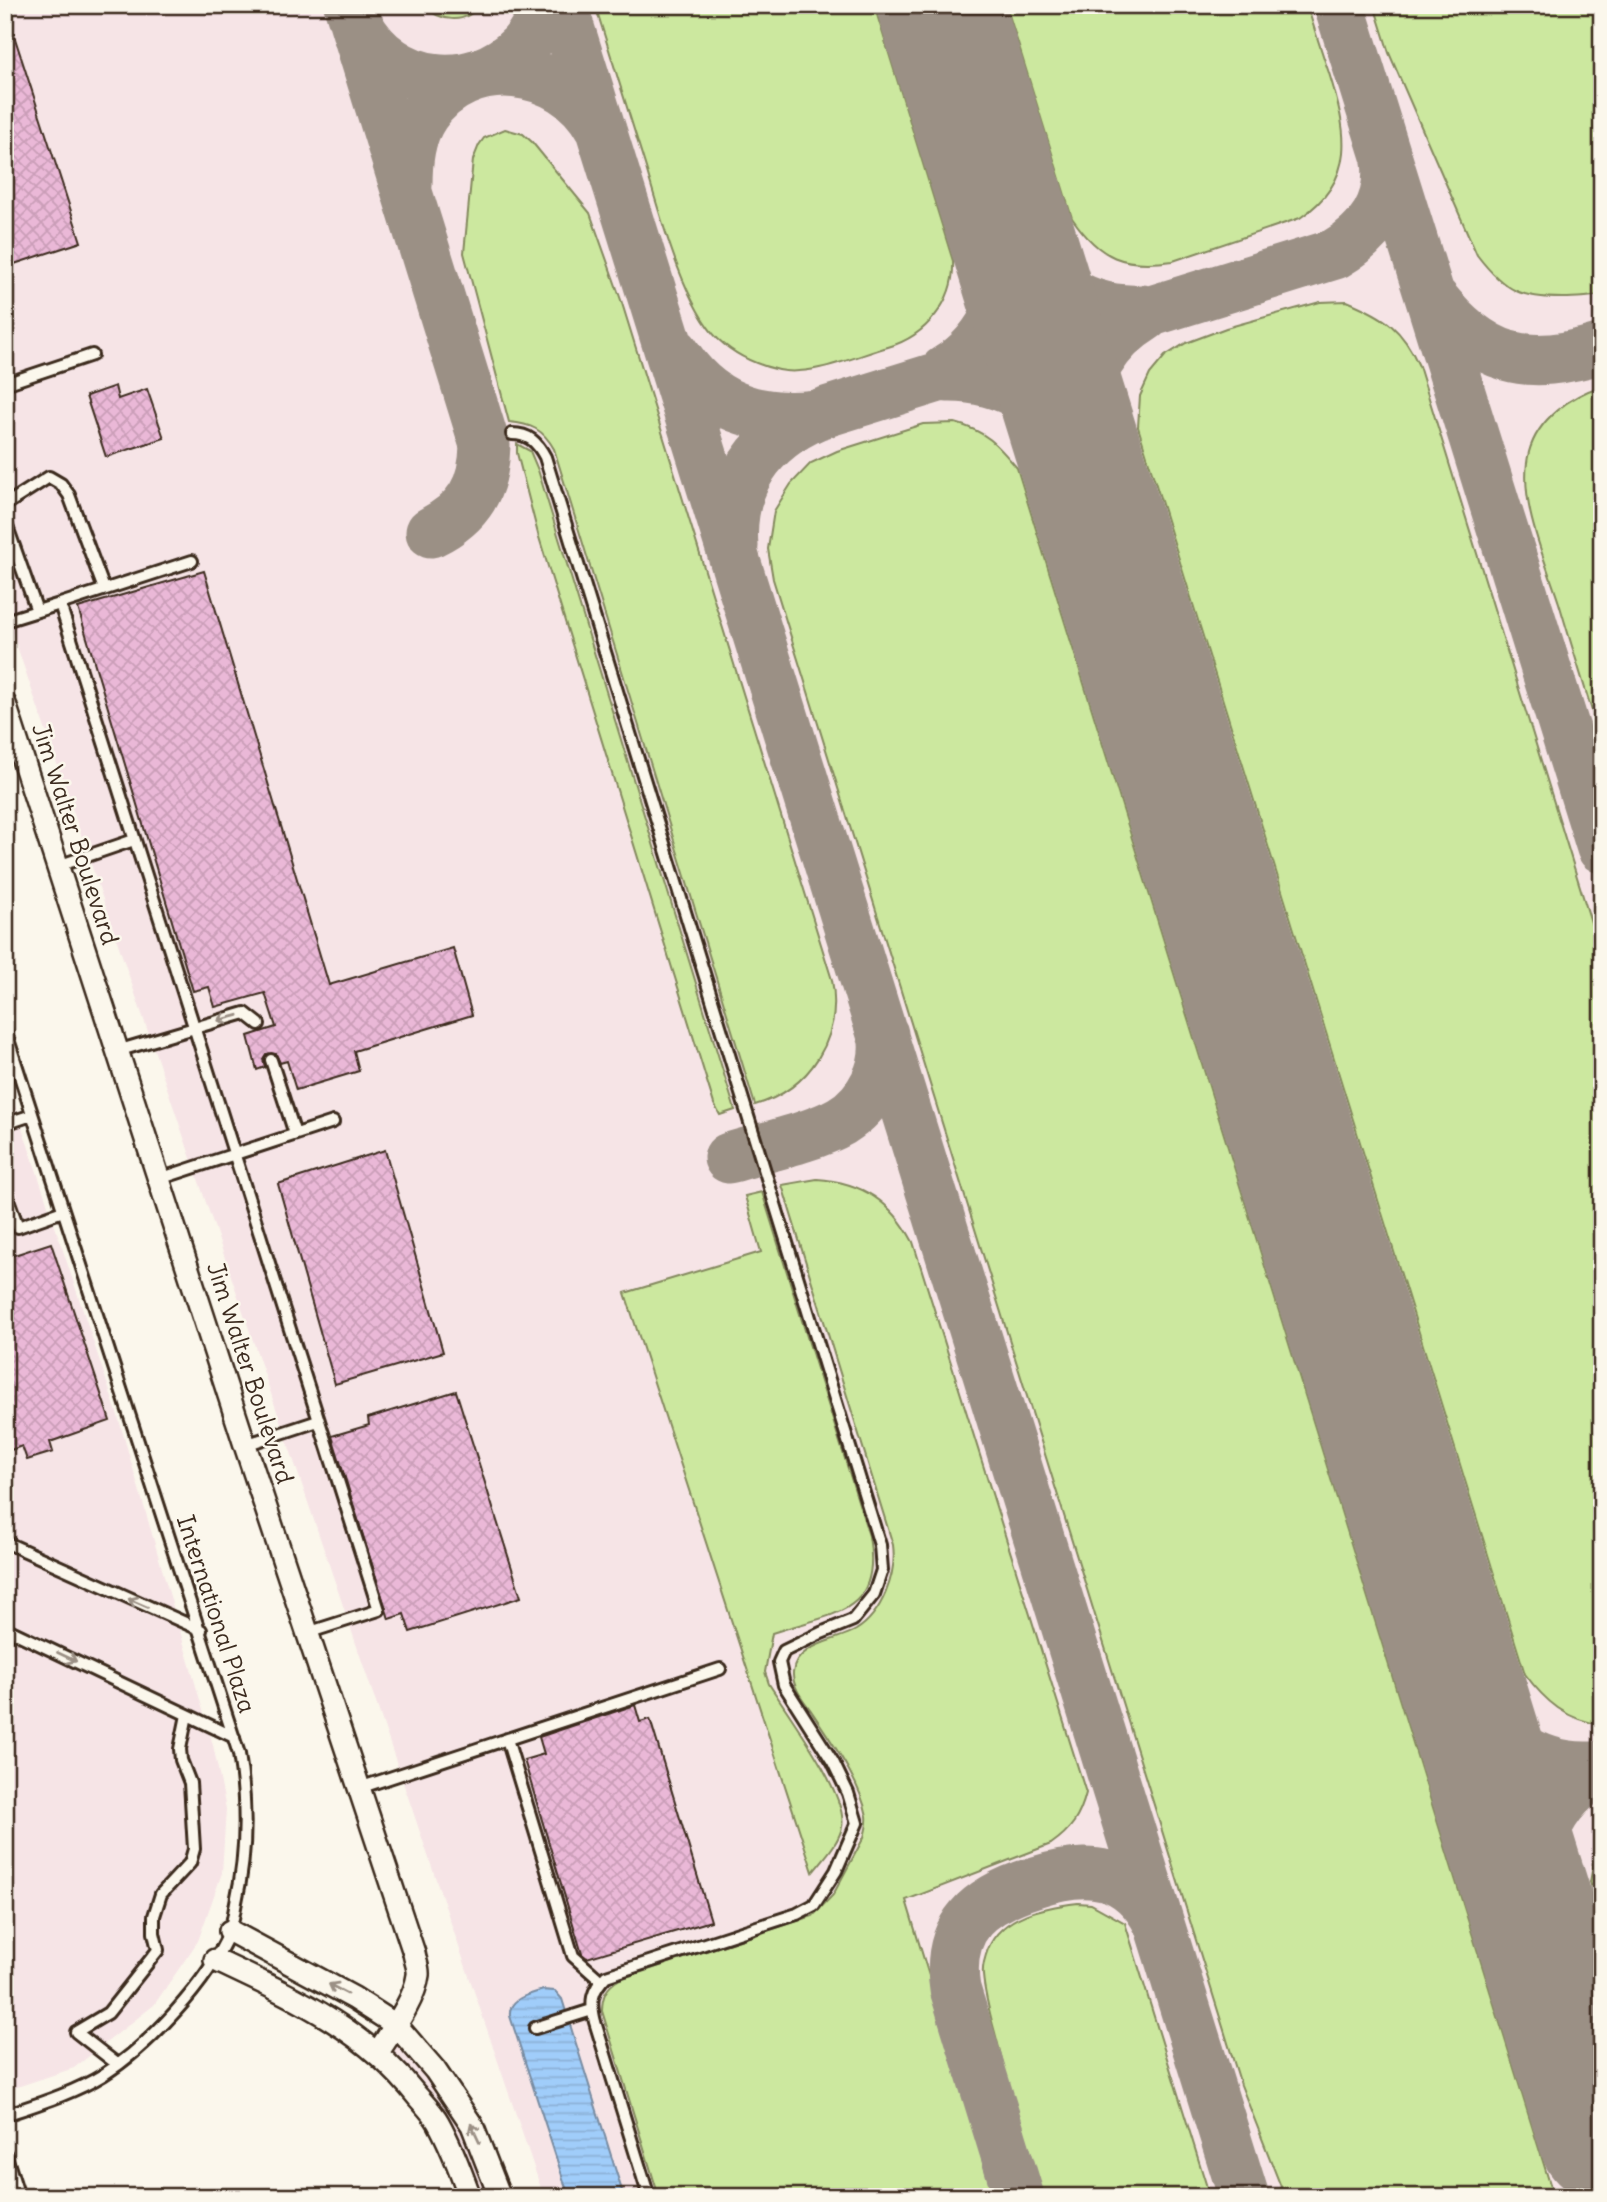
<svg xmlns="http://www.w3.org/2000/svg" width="1607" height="2202" font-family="Delius,sans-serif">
  <defs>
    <pattern id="water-rules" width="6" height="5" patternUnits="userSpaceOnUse" patternTransform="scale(1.75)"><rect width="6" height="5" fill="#a0cdfa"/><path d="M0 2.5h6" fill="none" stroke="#8bb0d6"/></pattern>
    <pattern id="building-cross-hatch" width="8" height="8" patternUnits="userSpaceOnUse" patternTransform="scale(1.75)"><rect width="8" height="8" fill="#eab8d7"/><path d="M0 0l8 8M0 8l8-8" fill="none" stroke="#ca9eb8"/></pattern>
  </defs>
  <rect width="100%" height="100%" fill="#fbf7ec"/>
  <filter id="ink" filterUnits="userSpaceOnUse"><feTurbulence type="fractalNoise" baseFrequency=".0143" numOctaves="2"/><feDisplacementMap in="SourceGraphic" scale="14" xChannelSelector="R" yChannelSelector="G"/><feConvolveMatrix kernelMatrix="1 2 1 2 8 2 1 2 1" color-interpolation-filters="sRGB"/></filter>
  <g filter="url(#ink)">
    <path fill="#f6e4e6" d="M5,5h1597v2192h-1058l-539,-1586z
      M5,1076l112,337 96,332 13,64 -4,64 -24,68 -44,64 -80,63 -69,23z
      M397,2042l29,34 37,54 26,67h-8l-8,-24 -26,-58 -55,-64z"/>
    <path fill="#cce89f" stroke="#84895e" stroke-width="2" d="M423,5h56c-14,21 -40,16 -56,0z
      M595,5h279l79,256c2,40 -27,75 -65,86 -32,9 -77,30 -109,23 -22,-5 -44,-15 -61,-31 -34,-34 -58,-124 -72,-171 -17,-54 -34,-108 -51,-163z
      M1006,5h301c7,23 14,45 22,68 18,58 29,106 -29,145l-127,43c-49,7 -73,-2 -101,-43z
      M1374,5h228v289c-11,4 -22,3 -34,4 -46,1 -63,-6 -91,-43l-88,-202z
      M505,129l18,5 9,8 58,71 31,87 211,680c11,57 -22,109 -77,125l-201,-656c-11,-20 -23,-25 -45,-27l-45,-169 9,-93 6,-15 5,-7z
      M1347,301c38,16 55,27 72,65l183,592v766c-34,-2 -58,-24 -77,-50l-387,-1247 2,-31 10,-22 15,-18 21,-13 40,-15 94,-26z
      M1602,386v356c-15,-46 -29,-92 -43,-139 -14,-44 -42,-104 -30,-151 9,-33 41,-56 73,-66z
      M955,423c31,8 42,21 62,45l537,1729h-269l-44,-112 -468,-1506 -5,-30 6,-38 17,-27 20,-21 26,-12 86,-27z
      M517,444l13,7 8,19 197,640 -15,5 -6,-11 -176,-570 -21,-81z
      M817,1179c45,3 75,23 96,63l173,551c-6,24 -15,37 -35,51l-145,56 90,297h-337l-57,-186c0,-15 4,-24 18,-32l193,-63 20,-21 31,-58c2,-7 4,-14 3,-21 -7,-35 -36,-75 -55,-104 -8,-11 -20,-25 -19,-39 2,-29 44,-32 63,-43 26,-16 41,-56 37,-85l-111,-360z
      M762,1192l107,344c14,80 -38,77 -97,97l-7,39 4,12c18,28 80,112 73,143 -3,16 -19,32 -29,45l-188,-579 136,-41 -16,-56z
      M1602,1836v84l-12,-38 7,-37z
      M1078,1903l13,1 34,19 85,274h-169c-15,-50 -29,-99 -42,-149 -6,-24 -14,-48 -16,-73 -1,-8 2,-18 5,-26 14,-35 58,-42 90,-46z"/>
    <path fill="url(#water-rules)" stroke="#788ca2" stroke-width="2" d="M543,1990l12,1 7,8 62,198h-55l-59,-181c-2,-18 19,-21 33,-26z"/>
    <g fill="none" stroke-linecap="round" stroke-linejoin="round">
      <path stroke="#9b9085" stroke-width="51" d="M349,5l136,440c-1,43 -16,68 -54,87
        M562,5l682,2192
        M1339,5l263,843
        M358,25c34,63 114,72 164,22 12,-12 17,-26 23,-42
        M407,186c0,-25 2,-50 17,-72 43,-63 140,-52 175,13
        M1010,215c19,58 68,99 132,95
        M1433,299c51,62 92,73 169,49
        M674,352c33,54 81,70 142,63
        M945,371c51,-30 72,-87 59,-143l-51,-167
        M947,377c57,-1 105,27 128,80l54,170
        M1089,469c-17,-63 -1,-118 56,-153
        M733,546c-5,-62 28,-107 83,-131l519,-161c36,-21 57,-50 52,-93
        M729,1158c32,-10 84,-21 112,-37 30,-18 48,-54 42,-87
        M1413,1516l50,161c23,58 75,97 139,89
        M1589,2082l-51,-166c-14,-58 10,-118 64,-146
        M1019,2197l-64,-208c-10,-63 25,-90 80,-107 52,-17 95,-14 123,40"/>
      <path stroke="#9b9085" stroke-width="126" d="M940,5l662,2133"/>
    </g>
    <path fill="url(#building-cross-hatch)" stroke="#3b2a1e" stroke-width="2" d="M5,17h3l73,225 -76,25z
      M115,386l3,13 29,-10 17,49 -58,19 -20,-61z
      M204,571l125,414 124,-37 19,67 -118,36 5,20 -63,19 -9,-29 -7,2 -4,-9h-10l-3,5 2,8 -8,3 -9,-34 28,-9 -11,-34 -50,14 -6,-20 -16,4 -115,-383z
      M385,1150l58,202 -108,32 -57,-200z
      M51,1243l59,178 -60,21 3,10 -26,8 -5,-14 -17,6v-194z
      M456,1391l65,206 -111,35 -6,-18 -15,5 -57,-183 37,-11 -1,-7z
      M635,1705l5,17 10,-3 61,202 -124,37 -5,-4 -58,-194 20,-6 -5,-17z"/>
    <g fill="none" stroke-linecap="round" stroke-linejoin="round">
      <defs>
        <path id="lane" d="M5,384l87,-29
          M512,434c17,0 25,8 33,23l335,1088 2,25 -8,24 -21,26 -32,13 -37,18 -5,11 5,23 49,77 15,31 9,30 -21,48 -22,34 -17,9 -191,62c-15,15 -16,26 -11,46l54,175
          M5,505l44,-28 12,7 8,11 35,94
          M5,521l32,90
          M60,604l132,-43
          M5,621l55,-17 319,1006 -72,23
          M58,866l76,-26
          M5,1030l234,724c8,49 8,99 -3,148 -2,10 -3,21 -7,31 -21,49 -80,113 -126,142 -29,18 -65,29 -98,40
          M117,1051l128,-38 14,11
          M271,1060l24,74
          M5,1124l27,-9
          M159,1179l174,-57
          M5,1191l13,36 45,-16
          M245,1445l73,-24
          M5,1542l196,88
          M5,1628l229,109
          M507,1739l66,217 28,25
          M359,1788l361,-119
          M535,2028l57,-18
          M117,2064l-41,-32 32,-19 50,-63 -4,-17v-17l7,-22 29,-31 4,-14 -4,-66 -9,-23 -1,-11 7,-34
          M5,2153l14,44"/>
        <path id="street" d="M5,704l240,741 169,508c1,7 5,16 4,22 -3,25 -27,57 -40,77
          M230,1931l124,67 42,27 39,45 37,55 28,72
          M215,1960c78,37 148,67 203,137 7,8 15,16 20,25 13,23 23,50 32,75"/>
      </defs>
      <use href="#lane" stroke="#3b2a1e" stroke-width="16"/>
      <use href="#street" stroke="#3b2a1e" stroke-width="26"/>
      <use href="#lane" stroke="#fbf7ec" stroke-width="10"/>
      <use href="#street" stroke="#fbf7ec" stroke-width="21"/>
    </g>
    <defs><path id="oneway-shaft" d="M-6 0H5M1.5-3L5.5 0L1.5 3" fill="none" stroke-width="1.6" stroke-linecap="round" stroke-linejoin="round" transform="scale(1.75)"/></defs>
    <g stroke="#9b9085">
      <use href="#oneway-shaft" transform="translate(228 1018) rotate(165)"/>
      <use href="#oneway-shaft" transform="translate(138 1603) rotate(-156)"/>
      <use href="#oneway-shaft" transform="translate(67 1657) rotate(25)"/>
      <use href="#oneway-shaft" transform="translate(338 1989) rotate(-152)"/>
      <use href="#oneway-shaft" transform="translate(475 2133) rotate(-115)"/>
    </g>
  </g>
  <g text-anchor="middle" stroke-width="5" stroke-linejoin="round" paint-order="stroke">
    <g font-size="24" fill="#3b2a1e" stroke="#fbf7ec">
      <text transform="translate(75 834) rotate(72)" y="8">Jim Walter Boulevard</text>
      <text transform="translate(250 1373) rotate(72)" y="8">Jim Walter Boulevard</text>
      <text transform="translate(216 1614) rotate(72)" y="8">International Plaza</text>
    </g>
  </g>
  <rect width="1607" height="2202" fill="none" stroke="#fbf7ec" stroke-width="28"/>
  <rect x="14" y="14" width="1579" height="2174" fill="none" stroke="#3b2a1e" stroke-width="2.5" filter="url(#ink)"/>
</svg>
